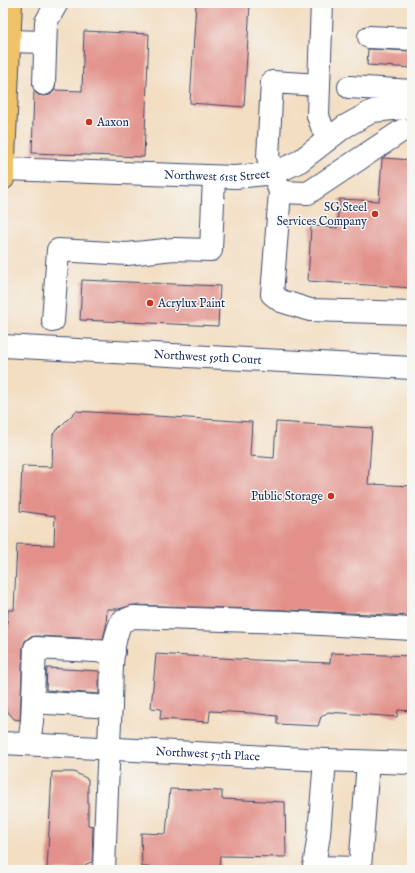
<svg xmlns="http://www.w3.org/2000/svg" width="415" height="873" font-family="'IM FELL English',serif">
  <rect width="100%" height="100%" fill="#f6f6f2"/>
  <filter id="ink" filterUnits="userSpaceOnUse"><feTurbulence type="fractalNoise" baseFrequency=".025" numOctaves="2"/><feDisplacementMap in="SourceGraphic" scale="8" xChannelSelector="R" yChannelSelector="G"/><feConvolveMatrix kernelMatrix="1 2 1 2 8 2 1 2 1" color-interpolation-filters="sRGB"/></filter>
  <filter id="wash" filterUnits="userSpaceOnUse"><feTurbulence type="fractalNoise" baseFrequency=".012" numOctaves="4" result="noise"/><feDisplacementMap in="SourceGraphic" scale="16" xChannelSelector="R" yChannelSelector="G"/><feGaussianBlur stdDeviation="0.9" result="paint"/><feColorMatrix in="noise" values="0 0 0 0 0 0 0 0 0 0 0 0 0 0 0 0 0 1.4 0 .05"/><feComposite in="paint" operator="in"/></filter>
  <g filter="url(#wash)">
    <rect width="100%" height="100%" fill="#f3dec2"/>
    <g id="blocks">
      <path fill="#e29089" d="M196,3h54l-6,104 -54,-4z
        M84,31l65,3 -5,123 -112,-4 2,-62 4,4 6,1 6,-1 5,-5 27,1z
        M368,49l44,2v17l-45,-3z
        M384,158l28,2v128l-104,-7 3,-55 26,2 2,-29 40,2 3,-42z
        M82,280l138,6 -2,40 -138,-6z
        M76,411l176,11 -2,34 24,2 2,-36 96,6 -4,56 44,2v130l-127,-6 -152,-5 -14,4h-12l-1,18 -3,12 -67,-3 -6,1 -5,4 -2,6 -3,73 -6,-1 -10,-12 1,-56 3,-41h6l3,-66 37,1 1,-29 -35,-5 2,-45 30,1 1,-33z
        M331,653l81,3v55l-14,-1 -1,7 -69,-5 -7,5 -3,9 -41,-2v-8l-27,-3 -40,-2 -1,11 -49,-3 1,-10 -10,-1 5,-54 99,6 75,3z
        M47,668l52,3v23l-53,-4z
        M52,772h22l14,7v46l5,1 -1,36 -6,2v6h-39z
        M170,789l52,2v8l63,3 1,55 -66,-1 -1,14h-55v-2l-22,-1 -1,-34 25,1z"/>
    </g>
  </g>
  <g filter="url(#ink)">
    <use href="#blocks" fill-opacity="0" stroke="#3b496d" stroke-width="1"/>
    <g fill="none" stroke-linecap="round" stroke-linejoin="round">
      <defs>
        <g id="minor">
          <path d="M369,37l43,2"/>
          <path d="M9,41l36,1"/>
          <path d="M44,84l2,-62 11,-19"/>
          <path d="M319,85l3,-82"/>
          <path d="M349,87l63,4"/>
          <path d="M327,140l-9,-24 1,-31 -47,-3 -4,75 12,35 -8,102 9,7 29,9 102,3"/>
          <path id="s1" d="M4,169l232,8 39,-4 25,-12 44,-34 29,-16 39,-4"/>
          <path d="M280,192l28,1 95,-63 9,1"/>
          <path d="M53,321l5,-71 69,4 47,-5 37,1 3,-73"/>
          <path id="s2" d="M3,346l409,22"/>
          <path d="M33,702l78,5"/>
          <path id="s3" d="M3,743l322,17 87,3"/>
          <path d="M29,744l3,-23 3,-73 79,4"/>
          <path d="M314,867l5,-33 6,-74"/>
          <path d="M104,870c2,-56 4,-111 7,-167 1,-27 -1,-56 10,-81l12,-5 151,5 128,7"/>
          <path d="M314,870v-3l46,1 8,-106"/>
        </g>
        <path id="major" d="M3,179l8,-176"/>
      </defs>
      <use href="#minor" stroke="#3b496d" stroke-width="24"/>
      <use href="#major" stroke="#3b496d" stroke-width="24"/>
      <use href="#minor" stroke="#fff" stroke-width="22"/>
      <use href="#major" stroke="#f0c369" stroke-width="22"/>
    </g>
  </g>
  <g fill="#c8321e" stroke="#f6f6f2" stroke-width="1.5">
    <circle cx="89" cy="122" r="4"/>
    <circle cx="375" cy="214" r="4"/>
    <circle cx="150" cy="303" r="4"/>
    <circle cx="331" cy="496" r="4"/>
  </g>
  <g text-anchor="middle" stroke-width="3" stroke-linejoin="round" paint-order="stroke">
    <g font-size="12" fill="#1b2f5e" stroke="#f6f6f2" text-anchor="start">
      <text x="97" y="126">Aaxon</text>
      <text x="367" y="211" text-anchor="end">SG Steel<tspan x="367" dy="14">Services Company</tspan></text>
      <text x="158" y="307">Acrylux Paint</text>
      <text x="323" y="500" text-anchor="end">Public Storage</text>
    </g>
    <g font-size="12" fill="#1b2f5e" stroke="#f6f6f2">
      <text dy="4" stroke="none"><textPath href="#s1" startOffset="213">Northwest 61st Street</textPath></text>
      <text dy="4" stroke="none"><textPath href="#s2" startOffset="205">Northwest 59th Court</textPath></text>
      <text dy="4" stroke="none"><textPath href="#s3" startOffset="205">Northwest 57th Place</textPath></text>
    </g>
  </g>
  <rect width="415" height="873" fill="none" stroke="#f6f6f2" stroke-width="16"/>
</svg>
